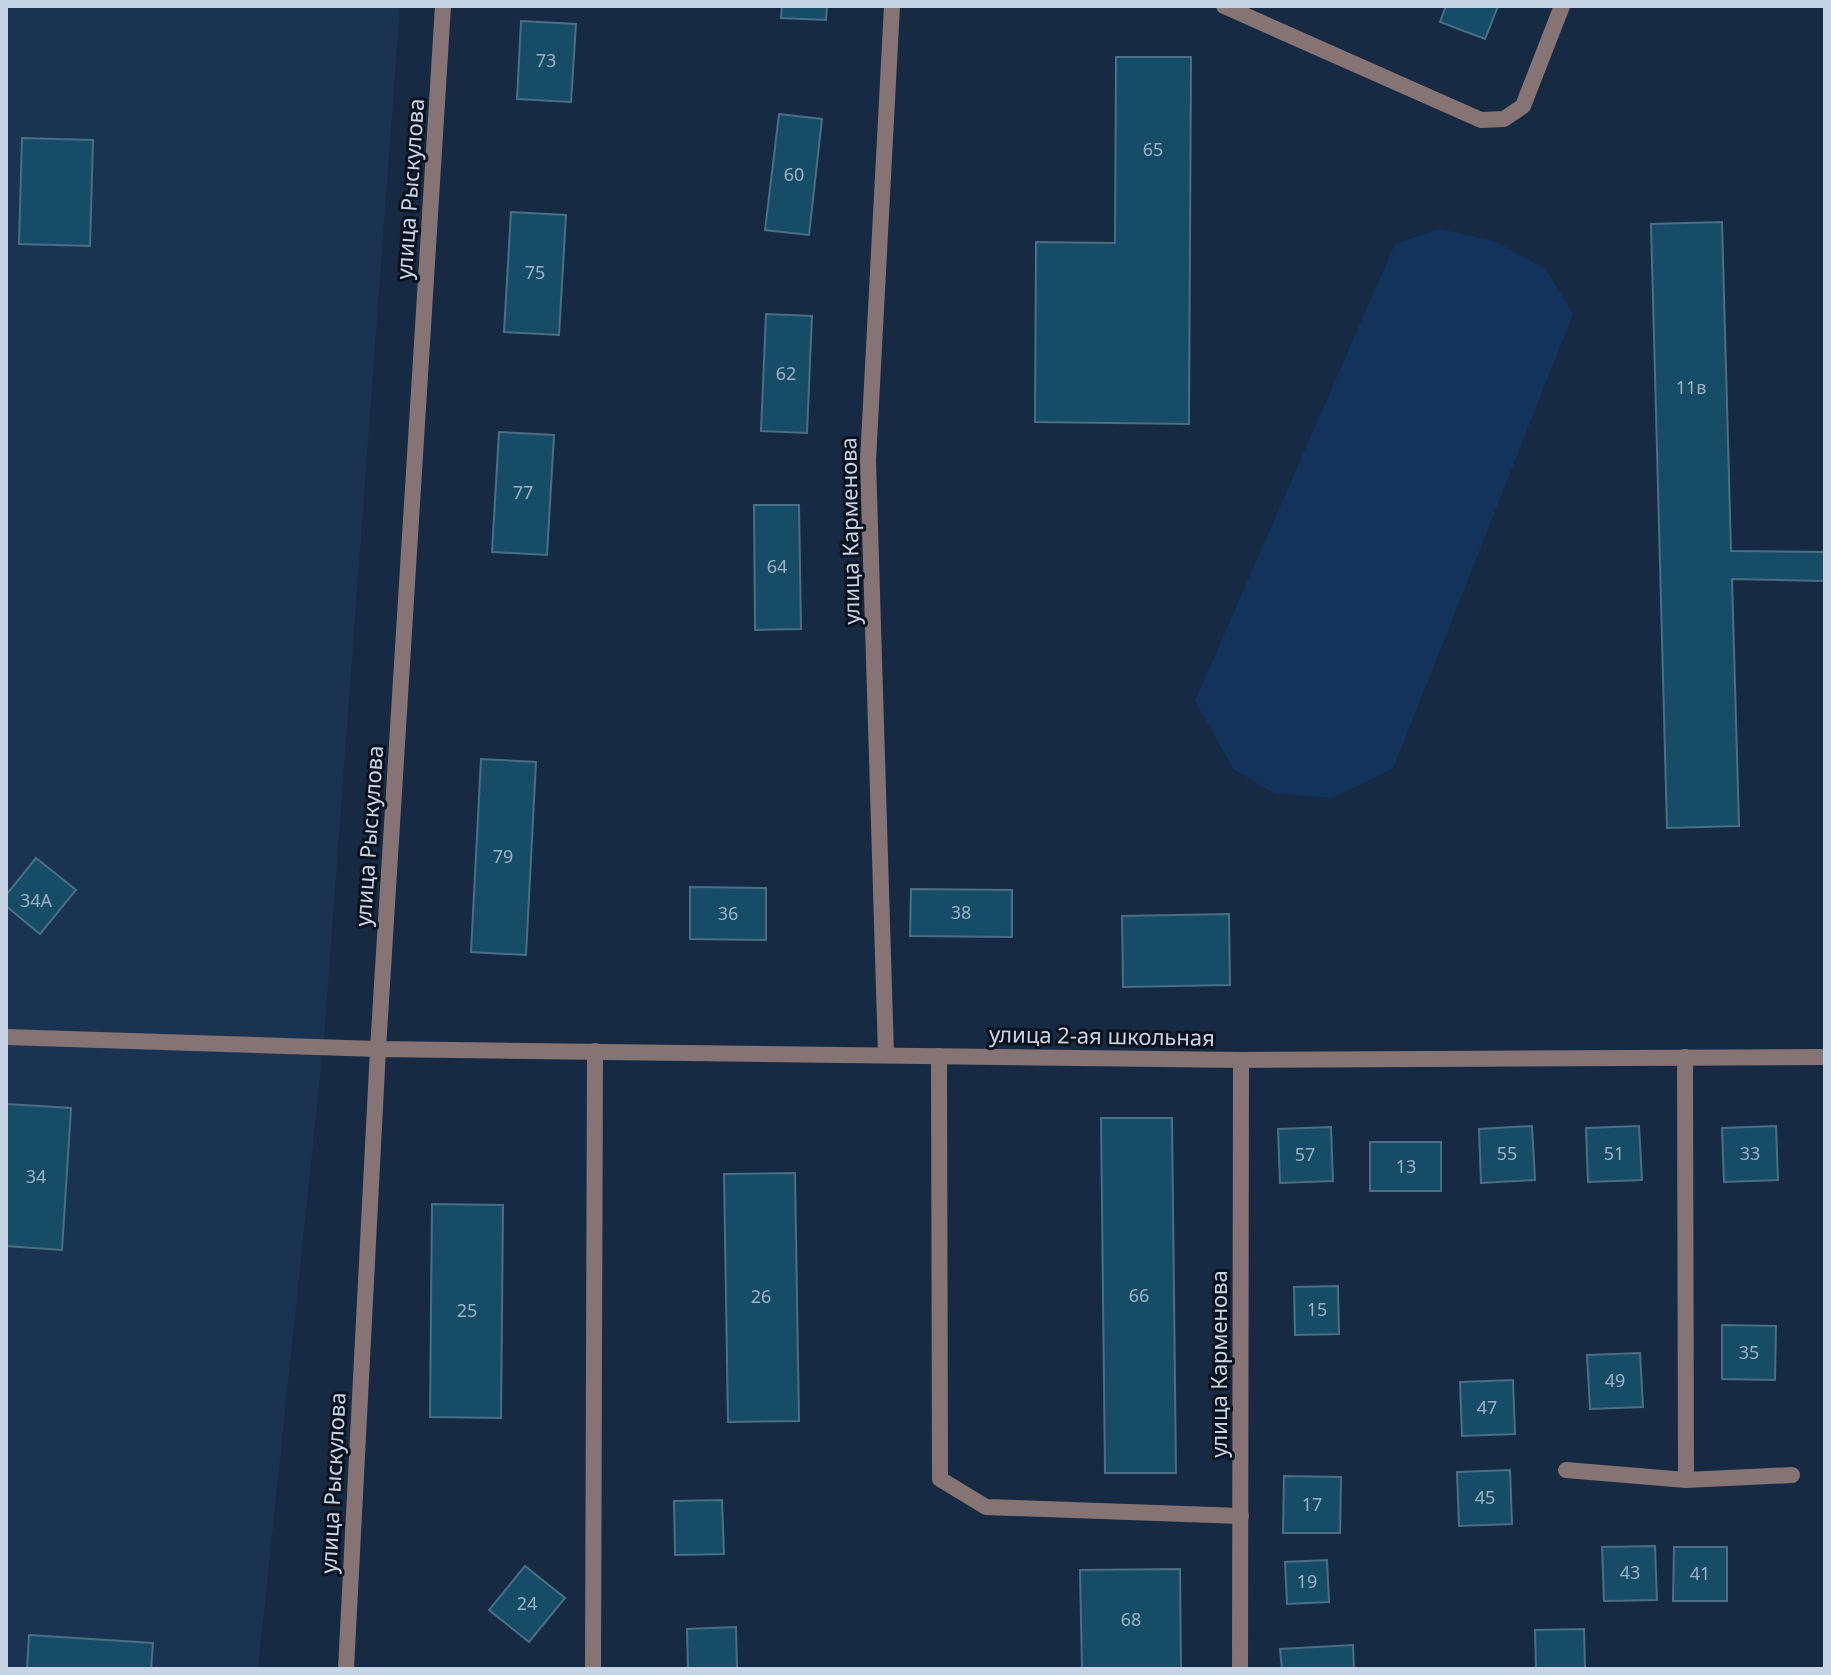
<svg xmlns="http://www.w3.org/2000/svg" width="1831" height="1675" font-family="'Noto Sans',sans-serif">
  <rect width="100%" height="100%" fill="#162a43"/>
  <path fill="#1b3352" d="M6,6h394l-76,1033 -66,630h-252z"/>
  <path fill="#12345c" d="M1439,229l55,12 51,27 28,46 -180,455 -61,29 -58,-5 -40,-23 -39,-69 200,-457z"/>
  <path fill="#174c66" stroke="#4a6f84" stroke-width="2" d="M782,6h45l-1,14 -45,-2z
    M1446,6h52l-13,33 -45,-17z
    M521,21l55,3 -5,78 -54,-3z
    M1116,57h75l-2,367 -154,-2 1,-180 79,1z
    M779,114l43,5 -13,116 -44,-5z
    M22,138l71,2 -3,106 -71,-2z
    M511,212l55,3 -7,120 -55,-3z
    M1722,222l9,329 94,1v29l-93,-2 7,247 -72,2 -16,-604z
    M766,314l46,2 -5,117 -46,-2z
    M499,432l55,3 -7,120 -55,-3z
    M754,505h45l2,124 -46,1z
    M481,759l55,3 -10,193 -55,-3z
    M36,858l40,32 -36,44 -34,-28v-11z
    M690,887l76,1v52l-76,-1z
    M911,889l101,1v47l-102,-1z
    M1229,914l1,71 -107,2 -1,-71z
    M6,1104l65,4 -9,142 -56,-4z
    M1101,1118h71l4,355h-71z
    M1532,1126l3,54 -54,3 -2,-54z
    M1639,1126l3,54 -54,2 -2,-54z
    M1776,1126l2,54 -54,2 -2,-54z
    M1331,1127l2,54 -53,2 -2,-54z
    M1370,1142h71v49h-71z
    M795,1173l4,248 -71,1 -4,-248z
    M432,1204l71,1 -2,213 -71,-1z
    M1338,1286l1,48 -44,1 -1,-48z
    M1722,1325l54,1 -1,54 -53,-1z
    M1640,1353l3,54 -53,2 -3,-54z
    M1513,1380l2,54 -53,2 -2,-54z
    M1510,1470l2,54 -53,2 -2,-54z
    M1284,1476l57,1 -1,56h-57z
    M722,1500l2,54 -49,1 -1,-54z
    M1655,1546l2,54 -53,1 -2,-54z
    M1674,1547h53v54h-54z
    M1327,1560l2,42 -42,2 -2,-42z
    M525,1566l40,32 -36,44 -40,-32z
    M1180,1569l1,100h-99l-2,-99z
    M736,1627l1,42h-49l-1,-40z
    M1584,1629l1,40h-49l-1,-39z
    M29,1635l124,8 -2,26h-124z
    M1353,1645l1,24h-72l-2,-20z"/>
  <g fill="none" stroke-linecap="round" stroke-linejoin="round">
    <path stroke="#867374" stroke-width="16" d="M6,1037l372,12
      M939,1056l1,423 46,28 255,9
      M1685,1057l1,423 106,-5
      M1566,1470l120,10
      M593,1669l2,-618"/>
    <path stroke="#867374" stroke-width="16" d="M1224,6l257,114 23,-1 19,-13 39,-100
      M886,1055l-18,-594 24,-455
      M1240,1669l1,-609"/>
    <path stroke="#867374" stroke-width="16" d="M378,1049l863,11 584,-3
      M346,1669l32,-620 65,-1043"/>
  </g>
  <g text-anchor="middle" stroke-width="6" stroke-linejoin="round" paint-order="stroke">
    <g font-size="18" fill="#9bb2c5">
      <text x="546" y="67">73</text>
      <text x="1153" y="156">65</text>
      <text x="794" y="181">60</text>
      <text x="535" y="279">75</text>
      <text x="786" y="380">62</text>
      <text x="1691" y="394">11в</text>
      <text x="523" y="499">77</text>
      <text x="777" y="573">64</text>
      <text x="503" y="863">79</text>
      <text x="36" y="907">34А</text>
      <text x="961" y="919">38</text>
      <text x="728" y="920">36</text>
      <text x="1507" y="1160">55</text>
      <text x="1614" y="1160">51</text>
      <text x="1750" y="1160">33</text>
      <text x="1305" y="1161">57</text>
      <text x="1406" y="1173">13</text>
      <text x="36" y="1183">34</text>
      <text x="1139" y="1302">66</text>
      <text x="761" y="1303">26</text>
      <text x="1317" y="1316">15</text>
      <text x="467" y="1317">25</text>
      <text x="1749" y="1359">35</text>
      <text x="1615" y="1387">49</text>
      <text x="1487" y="1414">47</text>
      <text x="1485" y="1504">45</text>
      <text x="1312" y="1511">17</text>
      <text x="1630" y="1579">43</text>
      <text x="1700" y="1580">41</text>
      <text x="1307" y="1588">19</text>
      <text x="527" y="1610">24</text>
      <text x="1131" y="1626">68</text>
    </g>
    <g font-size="22" fill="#c7d4e5" stroke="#0a121e">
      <text transform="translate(410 189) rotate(-86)" y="8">улица Рыскулова</text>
      <text transform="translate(850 531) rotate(-91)" y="8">улица Карменова</text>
      <text transform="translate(369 836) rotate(-86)" y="8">улица Рыскулова</text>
      <text transform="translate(1102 1036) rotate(1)" y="8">улица 2-ая школьная</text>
      <text transform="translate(1219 1364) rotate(-90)" y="8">улица Карменова</text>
      <text transform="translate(333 1483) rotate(-87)" y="8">улица Рыскулова</text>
    </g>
  </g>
  <rect width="1831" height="1675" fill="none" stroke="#c7d4e5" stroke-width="16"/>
</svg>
